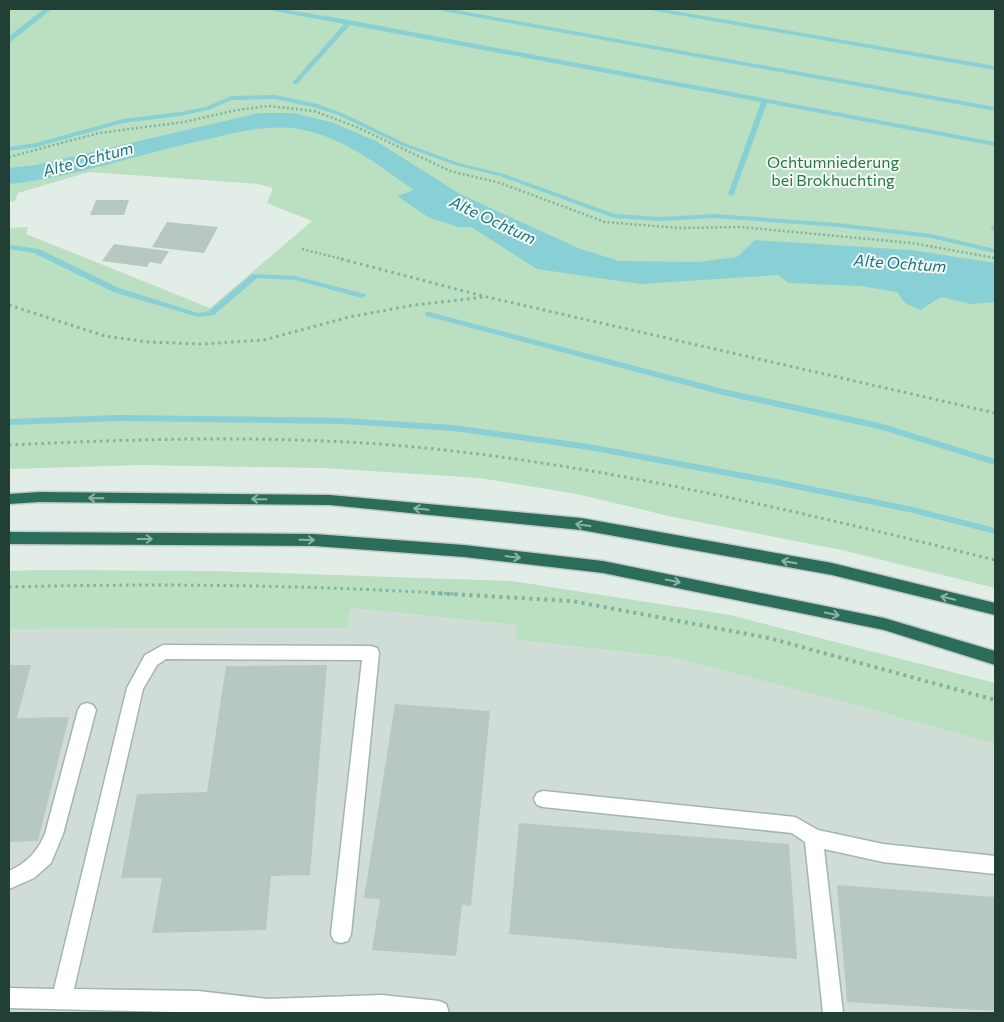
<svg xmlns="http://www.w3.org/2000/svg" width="1004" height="1022" font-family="Commissioner,sans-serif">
  <rect width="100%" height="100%" fill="#e2ede7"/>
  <path fill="#d0ddd6" d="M351,608l167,17 -2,15 154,17 171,44 154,43v269h-986v-384l338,-1z"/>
  <path fill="#badfc1" d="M9,9h986v579l-153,-38 -169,-33 -96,-23 -97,-16 -157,-10 -183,-3 -131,4v-241l19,-1 -2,7 184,74 102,-87 -45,-18 6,-15 -15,-4 -169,-12 -71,21 -3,8 -6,1v-18h3l-3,-4z
    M41,570l172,1 299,10 218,34 265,68v61l-154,-43 -171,-44 -154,-17 1,-15 -166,-17 -4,20 -338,1v-58z"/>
  <path fill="#88d0d5" d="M44,9h8l-43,34v-7z
    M259,113h34l38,9 45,19 84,53 118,54 41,13 79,1 39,-5 18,-17 156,10 84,13v39l-24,2 -30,-7 -21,13 -15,-7 -8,-11 -36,-6 -72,-3 -11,-8 -138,9 -103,-15 -66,-42h-13l-30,-10 -31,-21 17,-6c-36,-25 -72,-54 -116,-61 -30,-5 -61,3 -90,10 -66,14 -132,38 -199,45v-16l27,-3z"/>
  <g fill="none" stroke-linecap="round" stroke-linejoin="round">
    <path fill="#88d0d5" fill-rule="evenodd" d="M271,9h11l67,11 646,122v4l-228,-43 -33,91 -3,2 -3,-2 33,-92 -411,-77 -53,59h-4v-2l51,-58 -70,-13z
      M440,9h11l544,98v4l-552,-100z
      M652,9h11l332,57v4l-340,-59z
      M275,95l42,9 25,9 65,31 52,19 45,11 111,40 45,3 55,-3 123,9 93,11 64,15v4l-64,-15 -93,-11 -123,-9 -55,3 -46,-3 -114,-42 -45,-11 -52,-19 -65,-31 -25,-8 -38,-8 -43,1 -24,10 -28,6 -57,7 -86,24 -28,4v-4l27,-4 87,-24 57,-7 26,-5 25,-11z
      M995,224v7l-4,-2 1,-3z
      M9,245l30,4 80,39 79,25 11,-2 43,-37h3l40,2 70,18 1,2 -4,2 -67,-18 -38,-2 -43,37 -16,2 -85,-25 -79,-39 -25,-4z
      M426,312h3l294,77 157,34 115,36v6l-116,-36 -156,-34 -297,-79 -1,-2z
      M120,415l223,3 111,7 135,19 177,33 147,30 82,21v6l-82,-21 -147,-30 -177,-33 -135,-19 -111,-7 -223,-3 -111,4v-6z"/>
  </g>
  <path fill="#b7c8c0" d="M96,200h33l-5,15h-34z
    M167,222l51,5 -14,26 -52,-6z
    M114,244l55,7 -8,13 -11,-2 -3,5 -45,-6z
    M9,665h22l-14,53 52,-1 -31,124 -29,1z
    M327,665l-17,210 -39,1 -5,54 -114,3 10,-55h-41l16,-84 70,-2 19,-126z
    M395,704l95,7 -19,195 -9,-1 -6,51 -84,-6 8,-51 -16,-1z
    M519,823l270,21 8,115 -288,-25z
    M837,885l158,12v114l-148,-9z"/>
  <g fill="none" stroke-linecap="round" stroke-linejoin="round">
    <defs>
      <path id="minor" d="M163,645l208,1 6,2 2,5 -28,281 -3,7 -7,2 -7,-2 -3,-7 31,-274 -196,-1 -9,6 -14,24 -69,300 124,2 70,8 114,-4 57,6 7,3 3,9h-232l-208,-5v-20l45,1 73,-301 18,-33z
        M87,703l6,2 3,5 -33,124 -12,29 -17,15 -25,11v-18c18,-8 28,-19 36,-37l33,-124 3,-5z
        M543,791l252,26 23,13 65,14 112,12v18l-112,-12 -59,-13 19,164h-20l-18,-171 -13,-9 -249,-26 -6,-2 -3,-6 3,-6z"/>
      <path id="highway" d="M40,492l290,3 251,23 251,45 163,40v12l-163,-40 -251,-45 -251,-25 -290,-3 -31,2v-10z
        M9,532l305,2 150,11 139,16 281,57 111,33v14l-111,-35 -281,-57 -139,-16 -150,-11 -305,-2z"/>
    </defs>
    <use href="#minor" stroke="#a4b5ae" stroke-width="3"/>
    <use href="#highway" stroke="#c1c9c6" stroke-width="3"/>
    <path stroke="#81b29f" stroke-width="2.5" stroke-dasharray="2 2.5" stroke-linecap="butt" d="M9,157l90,-24 85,-11 53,-12 32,-4 45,5 45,17 91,43 50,12 105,39 74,6 61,-1 172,16 83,15
      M302,249l44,11"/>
    <path stroke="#81b29f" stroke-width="3" stroke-dasharray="2.5 4" stroke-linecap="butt" d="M341,259l146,38 508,116
      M9,305l96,31 43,6 54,2 62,-4 85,-23 65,-12 71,-8
      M9,445c145,-7 291,-11 436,5 186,21 368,65 550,110
      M9,587c148,-4 297,-2 445,7"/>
    <path stroke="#81b29f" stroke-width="4" stroke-dasharray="3 4.5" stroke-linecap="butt" d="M432,593l140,8 197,37 226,62"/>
    <use href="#minor" fill="#fff" fill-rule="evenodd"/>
    <use href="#highway" fill="#2b6d5a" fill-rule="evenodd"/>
  </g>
  <defs><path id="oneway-shaft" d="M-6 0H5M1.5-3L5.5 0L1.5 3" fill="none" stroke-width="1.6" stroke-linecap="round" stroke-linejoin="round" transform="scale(1.25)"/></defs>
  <g stroke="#8fb3a8">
    <use href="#oneway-shaft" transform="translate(96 498) rotate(-179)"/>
    <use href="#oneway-shaft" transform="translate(259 499) rotate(-179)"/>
    <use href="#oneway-shaft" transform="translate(421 509) rotate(-174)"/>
    <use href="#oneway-shaft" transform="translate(583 525) rotate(-172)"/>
    <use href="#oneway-shaft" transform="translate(145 539)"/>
    <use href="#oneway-shaft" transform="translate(307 540) rotate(1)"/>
    <use href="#oneway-shaft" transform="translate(513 557) rotate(7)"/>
    <use href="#oneway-shaft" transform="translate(789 562) rotate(-170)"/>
    <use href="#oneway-shaft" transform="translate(673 581) rotate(11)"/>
    <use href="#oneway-shaft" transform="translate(948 598) rotate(-166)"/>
    <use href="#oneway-shaft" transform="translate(832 614) rotate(11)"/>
  </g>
  <g text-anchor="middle" stroke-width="4" stroke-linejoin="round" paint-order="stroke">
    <g font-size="16" font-style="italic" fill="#18767f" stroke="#f3f9f6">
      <text transform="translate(88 159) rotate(-15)" y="6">Alte Ochtum</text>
      <text transform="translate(493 220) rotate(25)" y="6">Alte Ochtum</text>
      <text transform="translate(900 263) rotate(4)" y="6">Alte Ochtum</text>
    </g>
    <g font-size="16" fill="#297841" stroke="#f3f9f6">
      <text x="833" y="168">Ochtumniederung<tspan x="833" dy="18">bei Brokhuchting</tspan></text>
    </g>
  </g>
  <rect width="1004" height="1022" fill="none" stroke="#213f35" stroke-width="20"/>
</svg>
